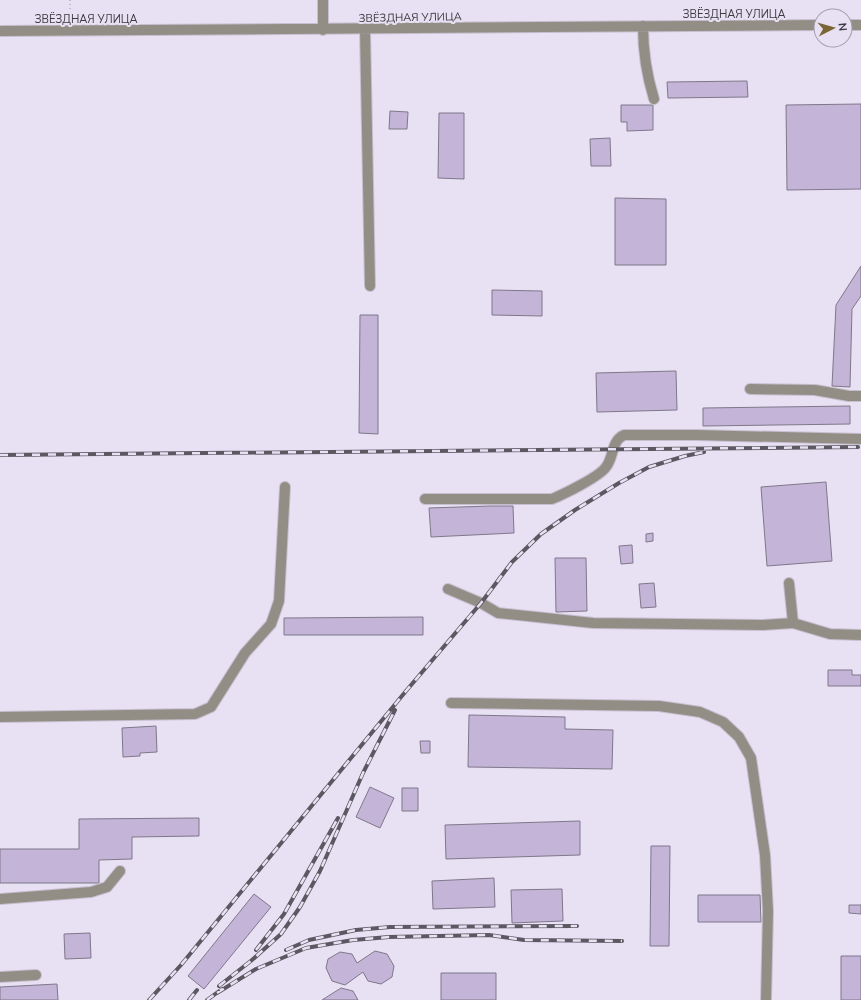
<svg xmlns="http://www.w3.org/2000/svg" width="861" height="1000" font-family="'Nunito Sans',sans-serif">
  <rect width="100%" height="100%" fill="#e8e0f3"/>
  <path fill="#c4b4d8" stroke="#7f7889" d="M747,81l1,16 -80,1 -1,-16z
    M861,104v85l-74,1 -1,-85z
    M621,105h32v25l-26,1v-9h-6z
    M390,111l18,1 -1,17h-18z
    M439,113h25v66l-26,-1z
    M610,138l1,28h-20l-1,-27z
    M615,198l51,1v66h-51z
    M861,266v30l-9,13 -2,78 -18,-1 4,-81z
    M492,290l50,1v25l-50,-1z
    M360,315h18v119l-19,-1z
    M676,371l1,39 -80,2 -1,-39z
    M850,406v18l-147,2v-18z
    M826,482l6,79 -65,5 -6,-79z
    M490,506h23l1,27 -83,4 -2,-29z
    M653,533v8l-7,1v-8z
    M632,545l1,18 -12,1 -2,-18z
    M555,558h31l1,53 -31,1z
    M654,583l2,24 -15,1 -2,-24z
    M423,617v18h-139v-17z
    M828,670h24v5h9v11h-33z
    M469,715l96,2v12l48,1 -1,39 -144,-2z
    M156,726l1,26 -17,1v3l-17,1 -1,-29z
    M420,741h10v12h-9z
    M370,787l24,11 -14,30 -24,-11z
    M402,788h16v23h-16z
    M199,818v18l-67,1v22l-33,1v23h-99v-34h79v-30z
    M580,821v34l-134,4 -1,-34z
    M651,846h19l-1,100h-19z
    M494,878l1,29 -62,2 -1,-28z
    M562,889l1,32 -51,2 -1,-33z
    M254,894l17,13 -67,82 -16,-13z
    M698,895h62l1,27h-63z
    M849,905h12v9l-12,-1z
    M90,933l1,25 -26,1 -1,-25z
    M375,951l12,3 7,12 -2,11 -11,7 -13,-3 -5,-9 -18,13 -13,-4 -6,-13 2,-9 12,-7 12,2 5,9z
    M841,956h20v44h-20z
    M441,973h55v27h-55z
    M57,984l1,16h-58v-13z
    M341,988l12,3 5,9h-36z"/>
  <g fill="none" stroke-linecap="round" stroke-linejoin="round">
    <defs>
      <path id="minor" d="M845,25h16
        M643,26c0,27 3,47 11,73
        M365,29l5,257
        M323,30v-30
        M0,31l821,-6
        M750,389l65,1 34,6h12
        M425,499h127c12,-5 47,-22 54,-32 8,-10 5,-26 18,-32h72l165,4
        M789,583l4,40
        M448,589l33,14 17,10 95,10 170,2 30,-2 37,11 31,1
        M451,703l208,3 41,6 23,10 16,15 12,21 14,97 3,56 -2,89
        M0,717l195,-3 16,-7 34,-54 26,-29 8,-23 6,-114
        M0,899l91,-7 16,-5 13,-16
        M0,977l36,-2"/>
    </defs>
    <use href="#minor" stroke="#c6bfcf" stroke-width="12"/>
    <path stroke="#b3acbb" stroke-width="1.5" stroke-dasharray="1 3" stroke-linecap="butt" d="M70,0v21"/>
    <use href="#minor" stroke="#928e86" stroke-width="10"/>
    <defs>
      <path id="rail" d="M0,455l858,-8
        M256,950l28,-36 54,-96
        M286,950l23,-10 47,-10 34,-3 187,-1
        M219,986l33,-26 29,-26 19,-27 20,-36 43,-98 32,-63
        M217,993l39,-24 50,-21 47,-8 36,-3 100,-2 35,5 98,1
        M149,1000l32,-35 225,-274 75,-88 31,-41 29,-28 34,-24 44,-27 30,-16 36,-11 19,-4
        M189,1000l8,-10
        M207,1000l15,-11"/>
    </defs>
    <use href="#rail" stroke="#5c5861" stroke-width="4"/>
    <use href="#rail" stroke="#e8e0f3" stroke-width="2.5" stroke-dasharray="8" stroke-linecap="butt"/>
  </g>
  <g text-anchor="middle" stroke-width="4" stroke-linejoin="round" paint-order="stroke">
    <g font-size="11" fill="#3d3a41" stroke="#e8e0f3">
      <text x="734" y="18">ЗВЁЗДНАЯ УЛИЦА</text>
      <text transform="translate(410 17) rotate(-1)" y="4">ЗВЁЗДНАЯ УЛИЦА</text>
      <text x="86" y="23">ЗВЁЗДНАЯ УЛИЦА</text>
    </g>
  </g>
  <g transform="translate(833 28) rotate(84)"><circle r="19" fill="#e8e0f3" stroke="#a49eac"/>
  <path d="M0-3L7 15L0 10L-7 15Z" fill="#7c6535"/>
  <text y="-6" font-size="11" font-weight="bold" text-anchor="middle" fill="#3d3a41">N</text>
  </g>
</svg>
